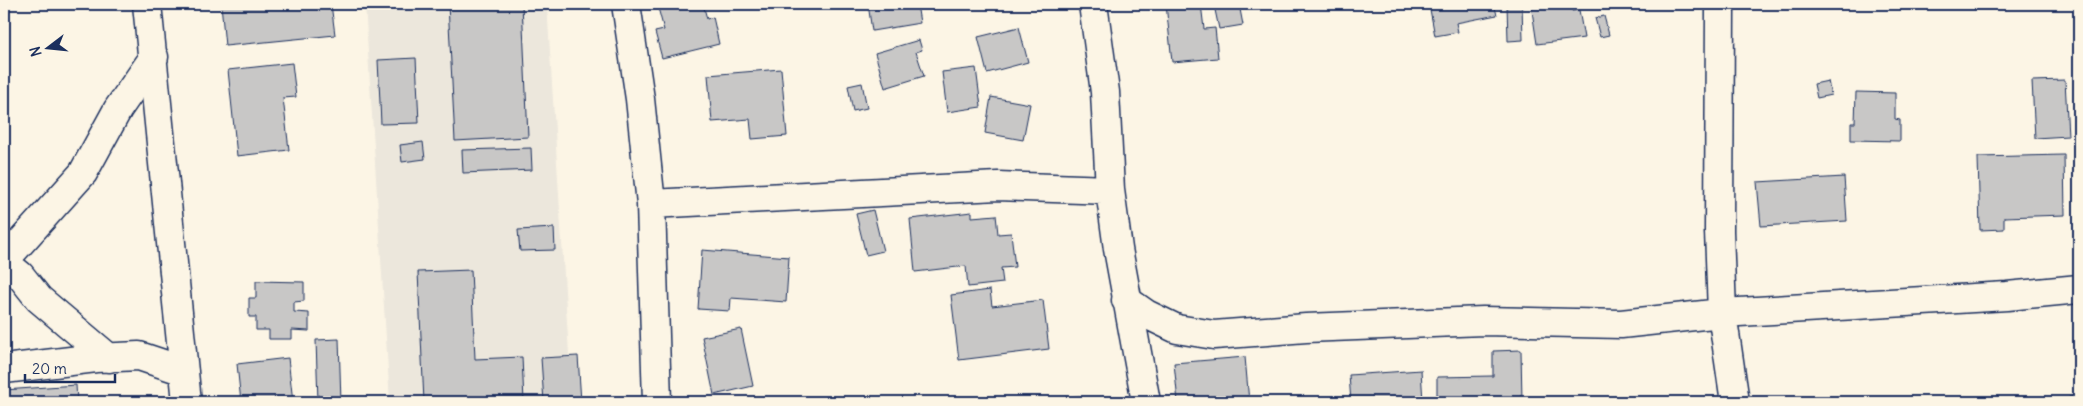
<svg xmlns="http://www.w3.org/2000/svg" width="2083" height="406" font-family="Delius,sans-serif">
  <rect width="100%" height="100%" fill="#fcf5e5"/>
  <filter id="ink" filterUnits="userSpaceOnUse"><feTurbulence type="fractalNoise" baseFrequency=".02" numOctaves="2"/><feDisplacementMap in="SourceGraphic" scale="10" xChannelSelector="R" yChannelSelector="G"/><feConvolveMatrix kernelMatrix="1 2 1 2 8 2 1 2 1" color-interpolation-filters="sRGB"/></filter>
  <g filter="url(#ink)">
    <path fill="#ece7dc" d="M365,4h182l25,398h-182z"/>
    <path fill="#c8c7c6" stroke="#1b2f5e" d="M221,4h110l4,31 -110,11z
      M448,4h74l6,133 -73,4z
      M657,4h46l4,15 6,-2 6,27 -57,14 -7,-26 9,-2z
      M868,4h49l3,19 -48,8z
      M1166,4h35l3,25 11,-1 3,30 -46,4z
      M1224,4h15l4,21 -24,4 -5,-24z
      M1429,4h65l3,11 -41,8 2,9 -23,4z
      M1507,4h15l1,36 -15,1z
      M1531,4h40l1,7 7,-1 5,28 -47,6z
      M1604,16l5,19 -9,2 -5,-19z
      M1019,27l9,35 -41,11 -9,-36z
      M919,40l3,10 -6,2 8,24 -39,12 -10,-35z
      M416,58l3,65 -38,1 -3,-64z
      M292,63l4,34 -13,1 6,52 -52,6 -9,-86z
      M976,68l5,39 -34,5 -5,-40z
      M781,69l6,67 -35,3 -2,-20 -38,3 -4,-47z
      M2065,80l3,56 -33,2 -3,-57z
      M1828,81l3,14 -14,3 -3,-14z
      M862,83l5,25 -14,3 -5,-25z
      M1856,92l39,1v26l5,1v21l-49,-1v-17h4z
      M991,97l39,7 -7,36 -38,-7z
      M423,142l2,17 -23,3 -2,-17z
      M531,148l1,22 -69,3 -1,-23z
      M2064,155l1,60 -61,2v12l-24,1 -2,-73z
      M1844,177l3,44 -86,5 -4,-44z
      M873,210l10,41 -17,4 -10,-41z
      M972,212v5l24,-2 2,19 13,-1 4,34 -14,1 2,15 -35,4 -2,-21 -51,6 -5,-53z
      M554,228l1,22 -35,1 -2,-21z
      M702,250l87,7 -3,45 -55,-4 -1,13 -32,-2z
      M471,270l4,89 47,-2 2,45h-100l-6,-130z
      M256,281l48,1v19l-10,1v10l15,1v18l-17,-1v9h-23v-9h-13v-13h-7v-19h7z
      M990,290l2,16 51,-6 6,49 -90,11 -8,-65z
      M741,329l12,57 -39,9 -12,-58z
      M339,339l2,63h-23l-2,-62z
      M1521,350l1,52h-85v-25l56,-1v-25z
      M578,356l3,46h-37l-3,-44z
      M1245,357l4,45h-71l-4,-39z
      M288,358l5,44h-52l-4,-38z
      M1421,370l2,32h-72l-2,-27z
      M2079,372v23l-4,-1z
      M76,385l1,17h-73v-12z
      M1080,396l1,6h-84z
      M2069,397h10v5h-10z"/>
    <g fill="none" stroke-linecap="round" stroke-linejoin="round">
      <defs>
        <path id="minor" d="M147,4l40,398
          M626,4l14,95 11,105 6,198
          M1093,4l12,88 5,98 8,59 28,153
          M1720,4l-1,227 3,82 13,89
          M651,204l347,-18 112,4
          M4,261l79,-88 35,-64 36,-52
          M4,262l16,13 19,24 70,59
          M1126,300l20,14 31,15 37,6 92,-7 177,-7 138,3 101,-11 285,-17 72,-7
          M4,369l92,-11 43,-2 45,15"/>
      </defs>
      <use href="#minor" stroke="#1b2f5e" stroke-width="31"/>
      <use href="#minor" stroke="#fcf5e5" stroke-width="28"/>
    </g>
  </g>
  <rect width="2083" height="406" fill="none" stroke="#fcf5e5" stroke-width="20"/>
  <rect x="10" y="10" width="2063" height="386" fill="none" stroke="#1b2f5e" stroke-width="2" filter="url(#ink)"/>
  <g transform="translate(48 48) rotate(254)" stroke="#fcf5e5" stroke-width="4" paint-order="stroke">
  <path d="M0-4L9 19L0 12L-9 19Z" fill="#1b2f5e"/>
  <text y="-8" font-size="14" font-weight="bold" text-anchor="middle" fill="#1b2f5e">N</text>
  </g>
  <path d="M25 374v8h90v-8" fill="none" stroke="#1b2f5e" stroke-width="2.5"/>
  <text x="32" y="374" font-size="15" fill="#1b2f5e" stroke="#fcf5e5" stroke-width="4" paint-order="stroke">20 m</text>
</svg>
